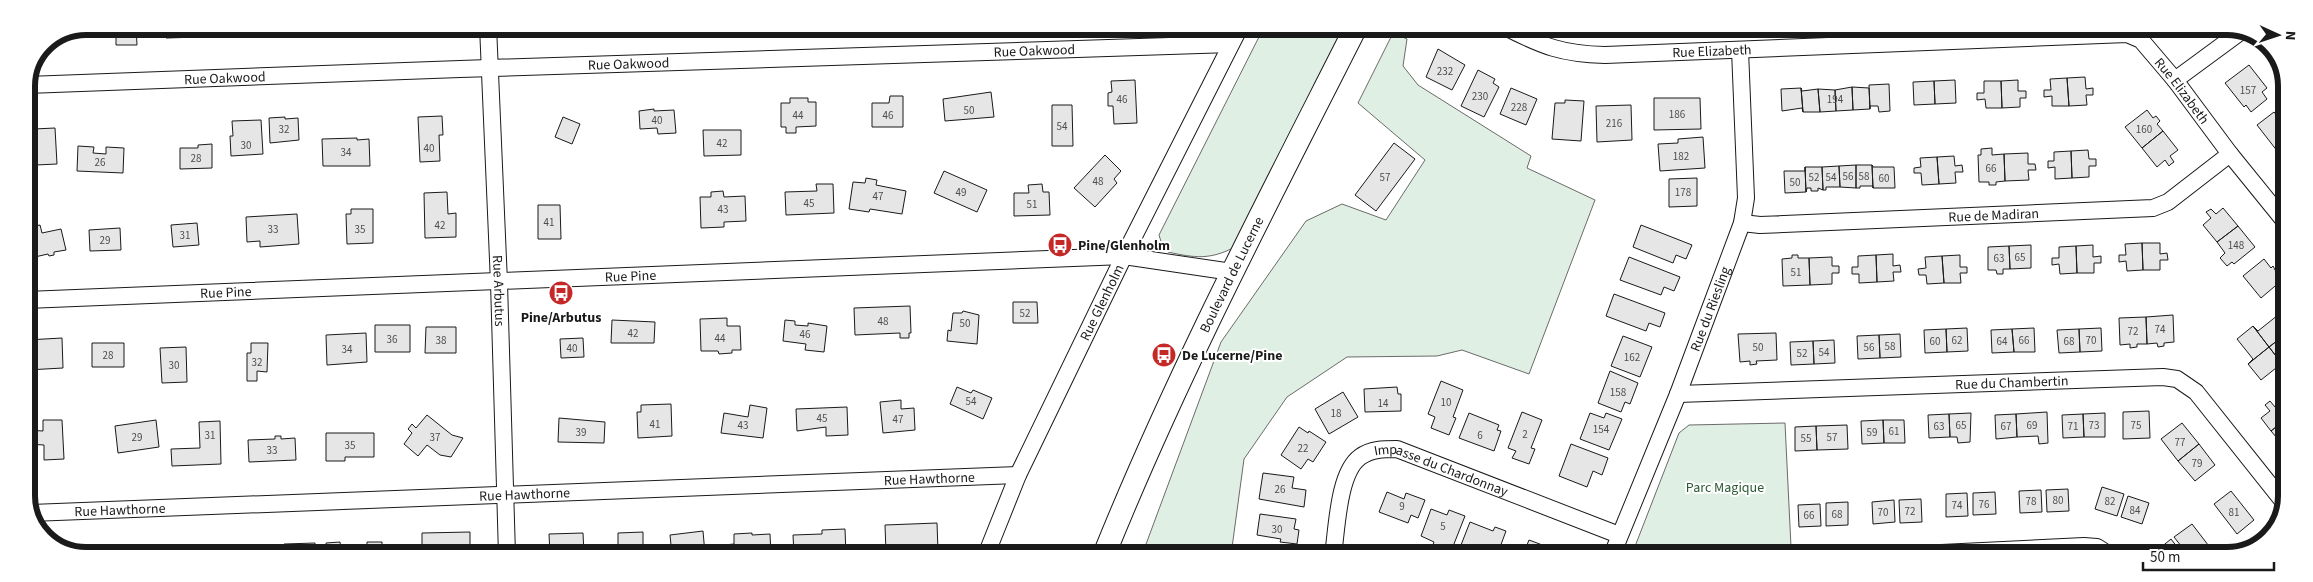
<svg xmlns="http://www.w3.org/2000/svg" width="2313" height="582" font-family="'Source Sans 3',sans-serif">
  <rect width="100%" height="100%" fill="#fff"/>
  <path fill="#e0efe3" stroke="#6a6a6a" d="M1264,27h90l-119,220c-25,13 -40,11 -67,5l-5,-4 -4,-13z
    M1393,33l14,6 -4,27 15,19 113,71 -4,12 68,32 -66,174 -67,-24 -25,6 -90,1 -60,40 -43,62 -13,96h-89l79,-213 85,-121 36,-17 44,16 39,-60 -67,-57z
    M1785,423l6,124 -11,8h-21l-18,-6h-107l45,-116 10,-8z"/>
  <path fill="#e6e6e6" stroke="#1a1a1a" d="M86,26h11v10h-31z
    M116,26h20l1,19h-21z
    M147,26h52l1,11 -34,1 -1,-2 -17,1z
    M321,26h30v2l-30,2z
    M1438,49l27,16 -13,25 -26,-13z
    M2249,65l18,23 -5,4 5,7 -16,13 -5,-7 -2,2 -19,-24z
    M1478,70l17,9 -2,4 6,4 -15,30 -23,-11z
    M2085,77l1,12 7,-1v7h-7l1,10 -18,1 -2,-28z
    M2067,78l2,28h-17v-10l-8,1v-7h7l-1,-11z
    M1135,80l2,43 -23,1 -1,-18h-5v-13l4,-1 -1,-11z
    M1955,80l1,23 -21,1 -1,-23z
    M2018,80v11h8v7h-6v9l-18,1 -1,-27z
    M1934,81l1,23 -21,1 -1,-23z
    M1984,81h17l1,27h-16l-1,-9 -8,1v-7h7z
    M1889,84l1,27 -11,1 -1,-6h-8v3l-1,-24z
    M1852,87l17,1 1,21 -17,1z
    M1852,87l1,23 -17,1 -1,-21z
    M1511,88l26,11 -11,26 -26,-11z
    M1801,88l1,3 16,-2 2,23h-17z
    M1801,88l2,24 -1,-4 -20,3 -1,-22z
    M1818,89l17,1 1,21 -16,1z
    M991,92l3,25 -49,4 -2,-22z
    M890,96h13v31h-31v-24h17z
    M790,98h18v4h8v24l-20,1v6h-10v-6h-5v-24h9z
    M1654,98h46l1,31 -47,1z
    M1565,100l19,1 -3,40 -29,-2 3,-36h10z
    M1072,105l1,41h-21v-41z
    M1631,105l1,35 -35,2 -1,-36z
    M654,109v2l20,-1 2,23 -18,1 -1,-6 -17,1 -1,-18z
    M2147,110l6,8 3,-2 4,5 -3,3 6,7 -21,17 -17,-21z
    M2274,112l12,15v18l-8,7 -21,-27z
    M442,116l1,19h-4l1,26 -20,1 -2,-45z
    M285,117v2l13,-1 1,22 -29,3 -1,-25z
    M563,117l17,7 -8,20 -17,-7z
    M261,120l2,34 -32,2 -1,-20h3l-1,-15z
    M55,128l2,36 -21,1 -2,-36z
    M703,130h38v25l-37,1z
    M2163,131l15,19 -8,6 4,6 -3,2 -2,2 -4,-6 -8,7 -15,-19z
    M1703,137l2,31 -45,3 -2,-27 20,-1v-4z
    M357,138v2l12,-1 1,27h-47l-1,-27z
    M1394,143l21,16 -39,52 -21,-16z
    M212,144v24l-32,1v-21h18v-3z
    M78,146l16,1 -1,6 13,1v-7l18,1 -1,25 -46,-2z
    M1992,148v7l12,-1 1,27 -9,1v3h-7v-3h-10l-1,-27h3v-6z
    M2088,150l1,9h7v7h-7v11l-17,1 -1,-27z
    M2071,151l1,27 -17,1v-12l-7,1v-7h6v-9z
    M2028,153v11h7l1,6h-8l1,10 -24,1 -1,-27z
    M1105,155l16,16 -7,8 3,4 -22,24 -21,-19z
    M1954,156l1,10 7,-1 1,7h-8l1,11 -17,1 -2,-27z
    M1937,157l2,27 -17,1 -1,-12h-7v-5l7,-1 -1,-9z
    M1856,165v23l-16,-1 -1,-21z
    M1856,165h16l1,23v-2h-13v2h-4z
    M1872,165l1,2h21l1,21h-22z
    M1839,166l1,21h-14v3h-3l-1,-23z
    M1805,167l1,25 -21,1 -1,-22h21z
    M1805,167h17l1,23 -5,-2v3h-7v-3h-4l-1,4z
    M944,171l43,19 -10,22 -43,-19z
    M866,178l11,2 -1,5 30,6 -4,23 -32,-5 -1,3 -20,-3 4,-27 12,1z
    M1697,178v28l-28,1v-28z
    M816,184h17l1,29 -48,2 -1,-23 32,-1z
    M1042,184l1,8h6l1,23 -36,1v-23h15l-1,-8z
    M723,191l1,6 21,-1 1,25 -22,1v5l-23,1 -1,-31h11v-5z
    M447,192l1,22 8,-1v24l-31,1 -1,-45z
    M538,205h22l1,34h-23z
    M2223,208l15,18 -21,16 -14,-17 8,-7 -5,-6 5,-3 5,5z
    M351,209h22v34l-26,1 -1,-30h5z
    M297,214l2,30 -39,3v-6l-13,1 -1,-25z
    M197,223l2,22 -26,2 -2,-22z
    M40,225l2,8 19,-4 5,21 -12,2v3l-5,1 -1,-2 -22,5v-31z
    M1641,225l51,20 -6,14 -10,-4 -3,8 -40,-16z
    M2238,226l17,21 -21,17 -2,-2 -5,4 -7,-8 5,-5 -8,-11z
    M120,228l1,22 -31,1 -1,-21z
    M2142,243l1,27 -16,1 -1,-10 -7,1v-7h7l-1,-11z
    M2142,243h18v11l7,-1 1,7h-8v10h-17z
    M2031,245v23l-21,1 -1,-23z
    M2093,245v12l8,-1v7h-7v10h-17l-1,-27z
    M2009,246l1,23h-7v5h-6l-1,-4h-8v-23z
    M2076,246l1,27 -17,1 -1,-10 -7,1v-7h7v-11z
    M1893,254v12l7,-1 1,7h-8l1,9 -17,1 -1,-27z
    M1792,255h6v3h11l1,27 -27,1 -1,-27 10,-1z
    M1876,255l1,27 -18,1v-9h-7v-7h6v-11z
    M1960,255v12h7v6h-7l1,10h-17l-2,-27z
    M1942,256l2,27 -17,1 -1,-9h-7l-1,-6 8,-1 -1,-11z
    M1629,257l51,20 -6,14 -10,-4 -3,8 -41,-15z
    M1832,257v9h7v7h-7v11l-22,1 -1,-27z
    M2264,259l7,9 2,-2 8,15 -20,17 -18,-22z
    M1614,294l51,19 -5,14 -11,-4 -3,8 -40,-15z
    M1013,302h24l1,21h-25z
    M910,306l1,27h-2v5h-9v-5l-45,2 -1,-27z
    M963,311l16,4 -2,29 -30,-3 1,-11 3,1 2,-18h9z
    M2173,315l1,27 -10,1v3l-6,1 -1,-4 -10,1 -1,-27z
    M2278,315l8,10v9l-17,13 -16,-21 5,5z
    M2146,317l1,27h-10v3l-7,1v-4l-10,1 -1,-27z
    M727,318v8h13l1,24h-9v3l-13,1 -1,-3h-17l-1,-32z
    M612,320l43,2 -1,21h-43z
    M785,320l10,1v4l13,1v-3l19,3 -3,26 -19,-2 1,-6 -23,-3z
    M375,325h35v27h-35z
    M2253,326l16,21 -21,17 5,-5 -16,-20z
    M426,327h30v26h-31z
    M1967,328l1,23 -21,1 -1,-23z
    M2034,328l1,24h-21l-2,-23z
    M2101,328l1,23 -22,1 -1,-23z
    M1946,329l1,23 -22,1 -1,-23z
    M2012,329l2,23 -22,1 -1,-23z
    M2079,329l1,23 -21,1 -2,-23z
    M366,333l1,29 -40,3 -1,-30z
    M1776,333l1,27 -21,1 1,3 -7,1v-4l-10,1 -2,-28z
    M1900,334l1,23 -21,1 -1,-23z
    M2286,334v35l-17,-22z
    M1879,335l1,23 -22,1 -1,-23z
    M1623,336l29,11 -12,30 -29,-11z
    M62,338l1,30 -36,2v-30z
    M583,338l1,19 -23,1 -1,-19z
    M1834,340l1,23 -21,1 -1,-23z
    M1813,341l1,23 -23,1 -1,-23z
    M92,343h32v24h-32z
    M251,343h17l-1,29 -10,-1v10h-10v-28h4z
    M186,347l1,35 -25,1 -2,-35z
    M2269,347l17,22 -5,-5 -20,16 -13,-16z
    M1610,371l28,12 -8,21 -5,-2 -4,10 -23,-9z
    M1441,381l22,9 -10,27 3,1 -7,17 -18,-7 4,-11 -7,-3z
    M957,387l14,6 2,-3 19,8 -9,21 -33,-15z
    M1397,387l1,7h3v17l-36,1 -1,-23z
    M1343,392l15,25 -29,17 -14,-25z
    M901,400v9l13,-1 1,22 -32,3 -3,-31z
    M2270,401l5,6 7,-6 4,5v13l-15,12 -10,-13 9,-7 -5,-6z
    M671,404l1,32 -34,2 -1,-26h4v-7z
    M750,405l17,3 -4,30 -42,-5 3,-20 24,4z
    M847,407l1,28 -22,1v-9l-29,4 -1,-22z
    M2149,411l1,27 -27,1v-27z
    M1522,412l20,8 -11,28 4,1 -6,15 -17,-6 4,-7 -8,-3z
    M2047,412l1,31 -9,1 -1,-8 -21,1 -1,-23z
    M1469,413l30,12 -2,5 4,1 -7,20 -35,-13z
    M1590,413l14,5 2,-5 16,6 -13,31 -29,-11z
    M1971,413l-1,29 -12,1 -1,-6h-7l-1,-23z
    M2105,413v24h-21l-1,-23z
    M1949,414l1,23 -21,1 -1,-23z
    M2016,414l1,23 -21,2 -1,-24z
    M2083,414l1,23 -21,1 -1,-23z
    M427,415l25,20 11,3 -12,19 -11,-2 -13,-10 -9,11 -14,-12 8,-11 -4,-4 4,-5 4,4z
    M559,418l46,4 -1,21 -46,-1z
    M2286,419v22l-4,3 -11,-13z
    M43,420h19l2,39 -20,1v-15l-17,-1v-21v7l16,1z
    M156,420l3,27 -41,6 -3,-27z
    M1883,420l1,23 -22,1 -1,-23z
    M1883,420h21l1,23h-21z
    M220,421l1,43 -49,2 -1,-17 29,-1 -1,-26z
    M2182,423l17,21 -21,17 -17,-22z
    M1847,425l1,24 -31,1 -1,-24z
    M1816,426l1,24 -22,1v-24z
    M1299,427l9,6 1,-2 17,11 -13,20 -5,-3 -7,10 -20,-14z
    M326,433h48v24h-29v4h-19z
    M275,436h6v3l14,-1 1,22 -47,2 -1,-22 27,-1z
    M1571,444l37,14 -6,17 -9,-4 -6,16 -28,-11z
    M2199,444l16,21 -20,16 -17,-20z
    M1263,473l31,4 -2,11 14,2 -2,17 -45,-8z
    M2102,487l22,7 -7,22 -22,-7z
    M2068,489l1,22 -22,1 -1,-22z
    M2041,490l1,22 -22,1 -1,-22z
    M2231,491l23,29 -17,14 -23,-30z
    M1387,492l17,7 2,-6 19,7 -7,18 -7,-3 -3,8 -29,-11z
    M1995,492l1,22 -23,1v-22z
    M1967,493l1,23 -22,1v-23z
    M2128,496l21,7 -7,21 -21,-7z
    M1921,499l1,23 -22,1 -1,-23z
    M1894,500l1,22 -22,2 -1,-22z
    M1848,502v23l-22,1v-23z
    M1820,504l1,22 -22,1 -1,-22z
    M1431,509l16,6 2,-5 16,6 -15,38 -18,-7 2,-5 -13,-6z
    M1260,514l36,5 -2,10 5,1 -2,14 -17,-2 1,-3 -24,-4z
    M1470,522l23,9 2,-4 11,4 -7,19 -4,-1 -2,6h-6l-26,-10z
    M937,523l1,28 -52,1 -1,-27z
    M2192,524l23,30 -2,2h-24l-15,-19z
    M845,529l1,26h-52l-1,-20 29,-1v-4z
    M703,531l2,23 -33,1 -2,-20z
    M470,532v23h-48v-22z
    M643,532v13h15v10h-40v-22z
    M583,533l1,21 -34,1 -1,-21z
    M752,533v2l18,-1 1,21h-46l-1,-10 10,-1v-10z
    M2171,539l13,17h-28l-2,-3z
    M1529,540l40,15h-46z
    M340,542l1,8 14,-1v6h-28l-1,-12z
    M367,542h15v7l15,-1v7h-30z
    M315,543l1,12h-31l-1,-11z
    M262,545v10h-31v-9z
    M209,547v8h-31v-7z"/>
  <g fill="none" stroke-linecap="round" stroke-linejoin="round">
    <defs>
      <g id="street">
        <path id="s1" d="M488,26l11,257 8,272"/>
        <path id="s2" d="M1505,27c37,19 57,27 100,28l522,-21 14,6 34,40 55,74 56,69"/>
        <path d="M2175,80l68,-50"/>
        <path id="s3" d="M27,85l433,-16 771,-25"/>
        <path id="s4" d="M1742,223l18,2 393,-17 15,-6 62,-48"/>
        <path id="s5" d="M26,300l1098,-44 108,16"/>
        <path id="s6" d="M1678,394l485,-17 14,2 19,13 90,113"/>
        <path id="s7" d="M31,513l987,-38"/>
        <path id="s8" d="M986,555l32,-80 106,-219 116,-229"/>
        <path id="s9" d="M1333,555c4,-26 5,-82 27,-98 11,-8 24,-8 37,-8l222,86"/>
        <path id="s10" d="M1612,555l66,-161 64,-171 4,-25 -6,-148"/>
        <path d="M1879,556l205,-10 13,1 14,9"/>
      </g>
      <g id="secondary">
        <path id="s11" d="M1104,555c73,-181 164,-354 252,-528"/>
      </g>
    </defs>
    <use href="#street" stroke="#1a1a1a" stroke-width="18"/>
    <use href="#secondary" stroke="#1a1a1a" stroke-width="24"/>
    <use href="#street" stroke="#fff" stroke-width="16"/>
    <use href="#secondary" stroke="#fff" stroke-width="22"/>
  </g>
  <defs>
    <symbol id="bus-disc" viewBox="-11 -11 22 22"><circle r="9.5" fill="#c62828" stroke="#fff"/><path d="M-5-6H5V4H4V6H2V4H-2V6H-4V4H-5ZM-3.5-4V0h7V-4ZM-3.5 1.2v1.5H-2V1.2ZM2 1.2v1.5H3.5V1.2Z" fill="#fff"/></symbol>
  </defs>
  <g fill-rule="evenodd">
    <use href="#bus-disc" x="1046" y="231" width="28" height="28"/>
    <use href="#bus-disc" x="547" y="279" width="28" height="28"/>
    <use href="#bus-disc" x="1150" y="341" width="28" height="28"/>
  </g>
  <g text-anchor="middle" stroke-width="4" stroke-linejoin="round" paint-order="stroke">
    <g font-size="11" fill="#4d4d4d">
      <text x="1445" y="75">232</text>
      <text x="2248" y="94">157</text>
      <text x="1480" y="100">230</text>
      <text x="1122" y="103">46</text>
      <text x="1835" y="103">194</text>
      <text x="1519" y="111">228</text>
      <text x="969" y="114">50</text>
      <text x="1677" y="118">186</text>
      <text x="798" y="119">44</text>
      <text x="888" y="119">46</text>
      <text x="657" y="124">40</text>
      <text x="1614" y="127">216</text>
      <text x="1062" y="130">54</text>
      <text x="284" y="133">32</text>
      <text x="2144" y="133">160</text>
      <text x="722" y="147">42</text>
      <text x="246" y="149">30</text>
      <text x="429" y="152">40</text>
      <text x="346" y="156">34</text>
      <text x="1681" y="160">182</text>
      <text x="196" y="162">28</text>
      <text x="100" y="166">26</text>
      <text x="1991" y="172">66</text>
      <text x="1848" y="180">56</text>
      <text x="1864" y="180">58</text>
      <text x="1385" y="181">57</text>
      <text x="1814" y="181">52</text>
      <text x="1831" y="181">54</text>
      <text x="1884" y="182">60</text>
      <text x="1098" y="185">48</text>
      <text x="1795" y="186">50</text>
      <text x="961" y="196">49</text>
      <text x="1683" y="196">178</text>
      <text x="878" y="200">47</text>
      <text x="809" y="207">45</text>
      <text x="1032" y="208">51</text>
      <text x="723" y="213">43</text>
      <text x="549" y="226">41</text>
      <text x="440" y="229">42</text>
      <text x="273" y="233">33</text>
      <text x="360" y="233">35</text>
      <text x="185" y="239">31</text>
      <text x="105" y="244">29</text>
      <text x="2236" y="249">148</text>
      <text x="2020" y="261">65</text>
      <text x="1999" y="262">63</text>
      <text x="1796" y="276">51</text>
      <text x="1025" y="317">52</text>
      <text x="883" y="325">48</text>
      <text x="965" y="327">50</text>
      <text x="2160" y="333">74</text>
      <text x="2133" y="335">72</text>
      <text x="633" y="337">42</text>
      <text x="805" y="338">46</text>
      <text x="720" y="342">44</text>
      <text x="392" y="343">36</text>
      <text x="441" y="344">38</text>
      <text x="1957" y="344">62</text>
      <text x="2024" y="344">66</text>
      <text x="2091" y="344">70</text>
      <text x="1935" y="345">60</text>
      <text x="2002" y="345">64</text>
      <text x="2069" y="345">68</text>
      <text x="1890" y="350">58</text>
      <text x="1758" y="351">50</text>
      <text x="1869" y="351">56</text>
      <text x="572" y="352">40</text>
      <text x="347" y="353">34</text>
      <text x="1824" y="356">54</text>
      <text x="1802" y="357">52</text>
      <text x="108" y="359">28</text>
      <text x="1632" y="361">162</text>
      <text x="257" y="366">32</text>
      <text x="174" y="369">30</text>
      <text x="1618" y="396">158</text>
      <text x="971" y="405">54</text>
      <text x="1446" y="406">10</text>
      <text x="1383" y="407">14</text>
      <text x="1336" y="417">18</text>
      <text x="822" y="422">45</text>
      <text x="898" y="423">47</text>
      <text x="655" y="428">41</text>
      <text x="743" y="429">43</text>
      <text x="1961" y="429">65</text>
      <text x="2032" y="429">69</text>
      <text x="2094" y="429">73</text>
      <text x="2136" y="429">75</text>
      <text x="1939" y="430">63</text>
      <text x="2006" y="430">67</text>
      <text x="2073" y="430">71</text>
      <text x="1601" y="433">154</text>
      <text x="1894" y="435">61</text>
      <text x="581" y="436">39</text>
      <text x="1872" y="436">59</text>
      <text x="1525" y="438">2</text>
      <text x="210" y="439">31</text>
      <text x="1480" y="439">6</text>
      <text x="137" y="441">29</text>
      <text x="435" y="441">37</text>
      <text x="1832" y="441">57</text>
      <text x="1806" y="442">55</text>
      <text x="2180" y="446">77</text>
      <text x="350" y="449">35</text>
      <text x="1303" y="452">22</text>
      <text x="272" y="454">33</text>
      <text x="2197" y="467">79</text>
      <text x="1280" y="493">26</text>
      <text x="2058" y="504">80</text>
      <text x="2031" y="505">78</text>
      <text x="2110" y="505">82</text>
      <text x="1984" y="508">76</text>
      <text x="1957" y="509">74</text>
      <text x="1402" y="510">9</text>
      <text x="2135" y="514">84</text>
      <text x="1910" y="515">72</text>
      <text x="1883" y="516">70</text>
      <text x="2234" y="516">81</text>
      <text x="1837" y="518">68</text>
      <text x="1809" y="519">66</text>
      <text x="1443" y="530">5</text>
      <text x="1277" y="533">30</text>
    </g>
    <g font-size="14" fill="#1a1a1a" stroke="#fff">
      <text dy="5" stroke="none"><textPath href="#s3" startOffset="1008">Rue Oakwood</textPath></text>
      <text dy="5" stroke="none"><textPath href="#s2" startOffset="212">Rue Elizabeth</textPath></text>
      <text dy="5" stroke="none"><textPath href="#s3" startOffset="602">Rue Oakwood</textPath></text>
      <text dy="5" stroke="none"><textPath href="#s3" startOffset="198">Rue Oakwood</textPath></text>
      <text dy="5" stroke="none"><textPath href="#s2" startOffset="708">Rue Elizabeth</textPath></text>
      <text dy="5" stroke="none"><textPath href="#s4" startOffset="252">Rue de Madiran</textPath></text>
      <text dy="5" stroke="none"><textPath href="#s11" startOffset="308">Boulevard de Lucerne</textPath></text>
      <text dy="5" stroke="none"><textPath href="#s5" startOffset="605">Rue Pine</textPath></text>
      <text dy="5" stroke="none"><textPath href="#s1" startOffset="265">Rue Arbutus</textPath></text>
      <text dy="5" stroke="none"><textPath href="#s5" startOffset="200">Rue Pine</textPath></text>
      <text dy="5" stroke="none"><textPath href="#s8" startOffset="278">Rue Glenholm</textPath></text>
      <text dy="5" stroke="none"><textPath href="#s10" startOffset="265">Rue du Riesling</textPath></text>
      <text dy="5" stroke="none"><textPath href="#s6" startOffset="334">Rue du Chambertin</textPath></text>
      <text dy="5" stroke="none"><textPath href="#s9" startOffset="190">Impasse du Chardonnay</textPath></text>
      <text dy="5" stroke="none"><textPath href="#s7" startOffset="899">Rue Hawthorne</textPath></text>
      <text dy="5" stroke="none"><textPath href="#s7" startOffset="494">Rue Hawthorne</textPath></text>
      <text dy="5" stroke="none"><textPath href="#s7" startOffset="89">Rue Hawthorne</textPath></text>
    </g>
    <g font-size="14" font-weight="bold" fill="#1a1a1a" stroke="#fff" text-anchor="start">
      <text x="1078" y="250">Pine/Glenholm</text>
      <text x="561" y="322" text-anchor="middle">Pine/Arbutus</text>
      <text x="1182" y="360">De Lucerne/Pine</text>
    </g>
    <g font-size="14" fill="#2b5a34" stroke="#fff">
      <text x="1725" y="492">Parc Magique</text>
    </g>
  </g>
  <path d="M0 0H2313V582H0ZM86 35H2227A51 51 0 0 1 2278 86V496A51 51 0 0 1 2227 547H86A51 51 0 0 1 35 496V86A51 51 0 0 1 86 35Z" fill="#fff" fill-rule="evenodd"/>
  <path fill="none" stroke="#1a1a1a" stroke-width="6" d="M86 35H2227A51 51 0 0 1 2278 86V496A51 51 0 0 1 2227 547H86A51 51 0 0 1 35 496V86A51 51 0 0 1 86 35Z"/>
  <g transform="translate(2278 35) rotate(93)" stroke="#ffffff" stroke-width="4" paint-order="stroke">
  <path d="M0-4L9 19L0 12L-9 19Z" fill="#1a1a1a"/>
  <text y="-8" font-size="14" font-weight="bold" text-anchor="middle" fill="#1a1a1a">N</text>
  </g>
  <path d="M2143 562v8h131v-8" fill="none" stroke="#1a1a1a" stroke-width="2.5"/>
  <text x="2150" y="562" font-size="15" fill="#1a1a1a" stroke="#ffffff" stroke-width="4" paint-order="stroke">50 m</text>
</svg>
